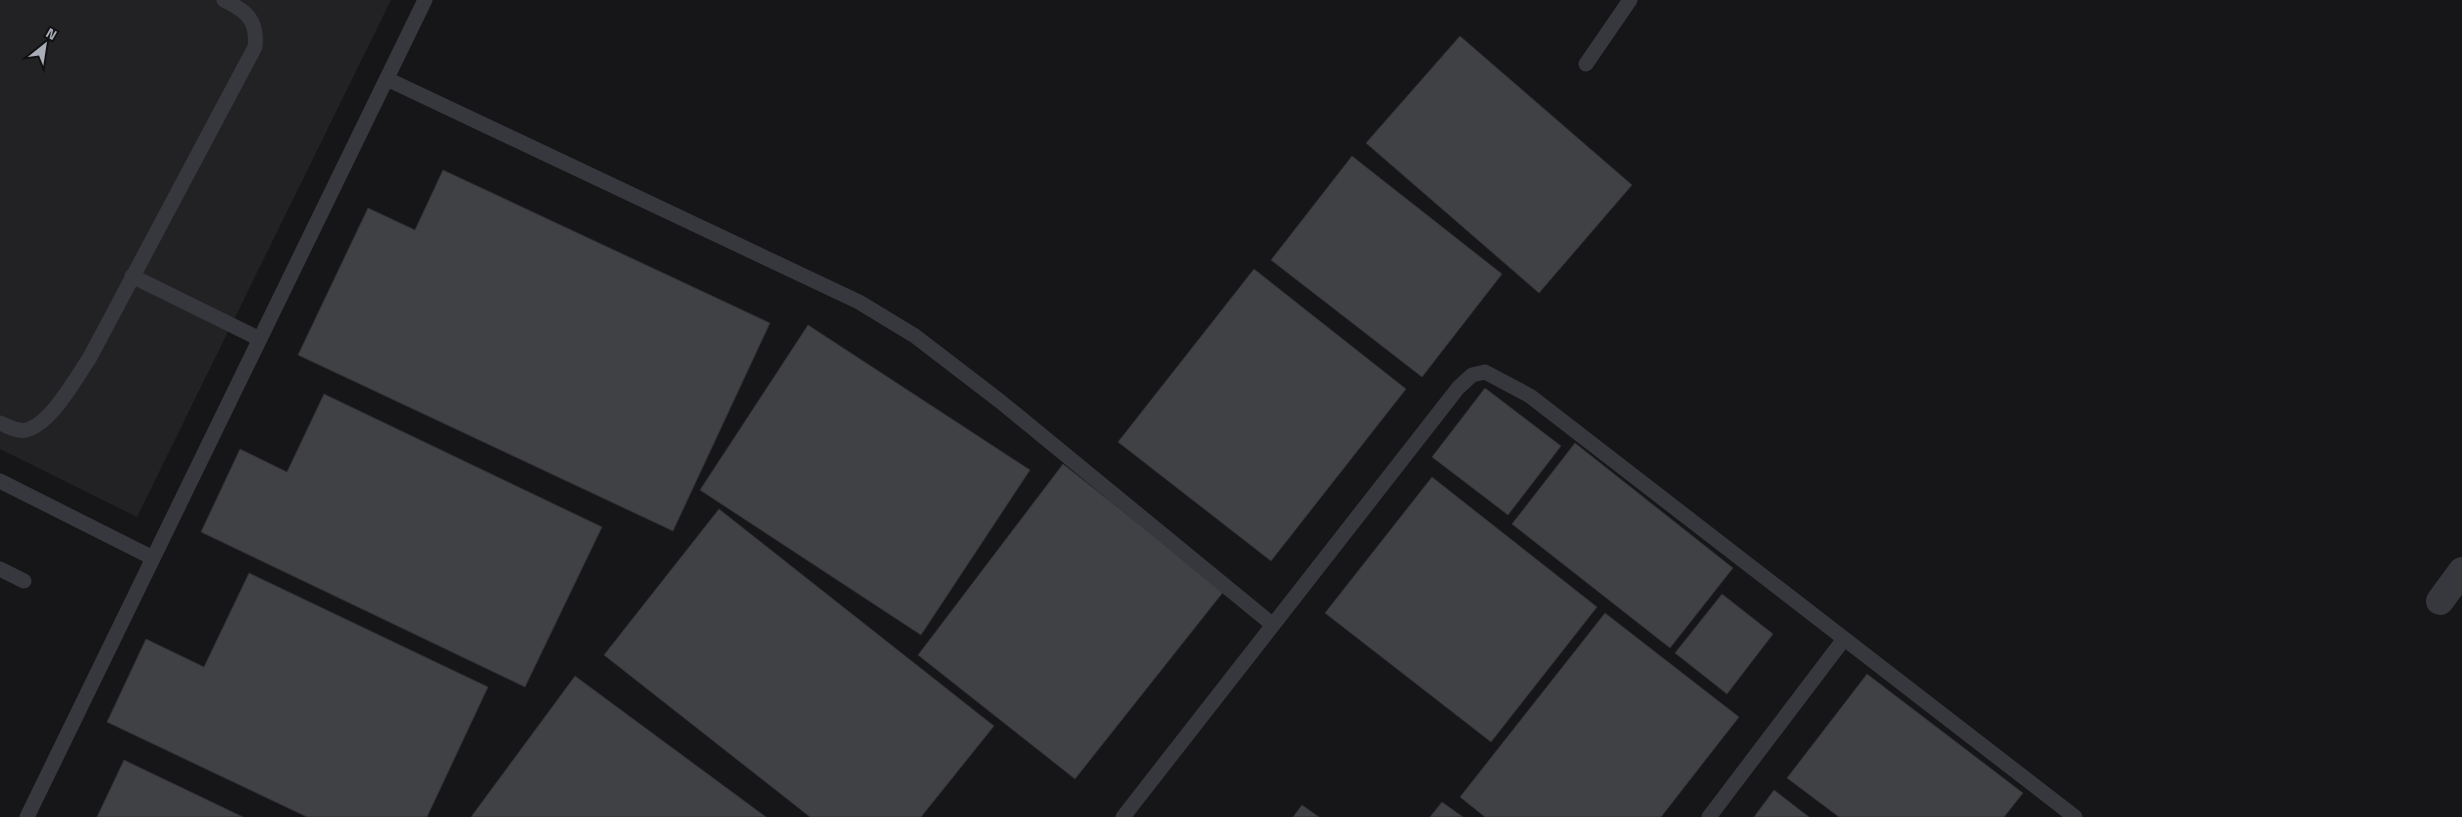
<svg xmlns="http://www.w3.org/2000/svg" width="2462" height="817" font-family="'Titillium Web',sans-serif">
  <rect width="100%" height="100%" fill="#161618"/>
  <path fill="#222225" d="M0,0h391l-254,517 -137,-68z"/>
  <path fill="#404145" stroke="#303034" d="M1460,36l172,149 -93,108 -173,-150z
    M1352,156l150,118 -80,103 -151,-117z
    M443,170l327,153 -97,208 -375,-176 70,-147 47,22z
    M1254,269l152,120 -135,172 -153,-119z
    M808,325l222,145 -109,165 -221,-145z
    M1485,388l76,58 -53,69 -76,-58z
    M324,394l278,133 -77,160 -324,-155 39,-83 47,23z
    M1575,443l158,125 -63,80 -158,-124z
    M1063,464l161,127 -149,188 -157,-124z
    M1432,477l165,130 -106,135 -166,-129z
    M719,509l275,217 -73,91h-111l-206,-162z
    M249,573l239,114 -61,130h-120l-200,-95 39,-83 58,28z
    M1722,594l51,40 -46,60 -52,-41z
    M1605,613l134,104 -78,100h-176l-25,-20z
    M1867,674l156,119 -19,24h-165l-52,-39z
    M575,676l191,141h-295z
    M124,760l119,57h-146z
    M1774,790l35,27h-55z
    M1442,802l21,15h-33z
    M1302,805l17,12h-26z"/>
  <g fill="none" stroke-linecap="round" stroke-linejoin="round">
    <path stroke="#37383d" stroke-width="15" d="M1586,64l44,-64
      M387,79l472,223 56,34 86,66 272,223
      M132,276l128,63
      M0,423c7,3 18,9 26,7 25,-6 49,-51 63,-71l166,-312c3,-26 -8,-36 -31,-47
      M0,481l153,77
      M0,569l24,12
      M27,817l398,-817
      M1123,817l335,-429 14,-13 13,-3 45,24 545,421
      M1709,817l135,-178"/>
    <path stroke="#37383d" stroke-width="28" d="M2440,601l22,-30"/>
  </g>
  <g transform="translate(45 45) rotate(30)" stroke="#111113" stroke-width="4" paint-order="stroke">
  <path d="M0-4L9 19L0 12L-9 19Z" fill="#a8adb8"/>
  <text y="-8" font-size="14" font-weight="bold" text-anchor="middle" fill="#a8adb8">N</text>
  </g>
</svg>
